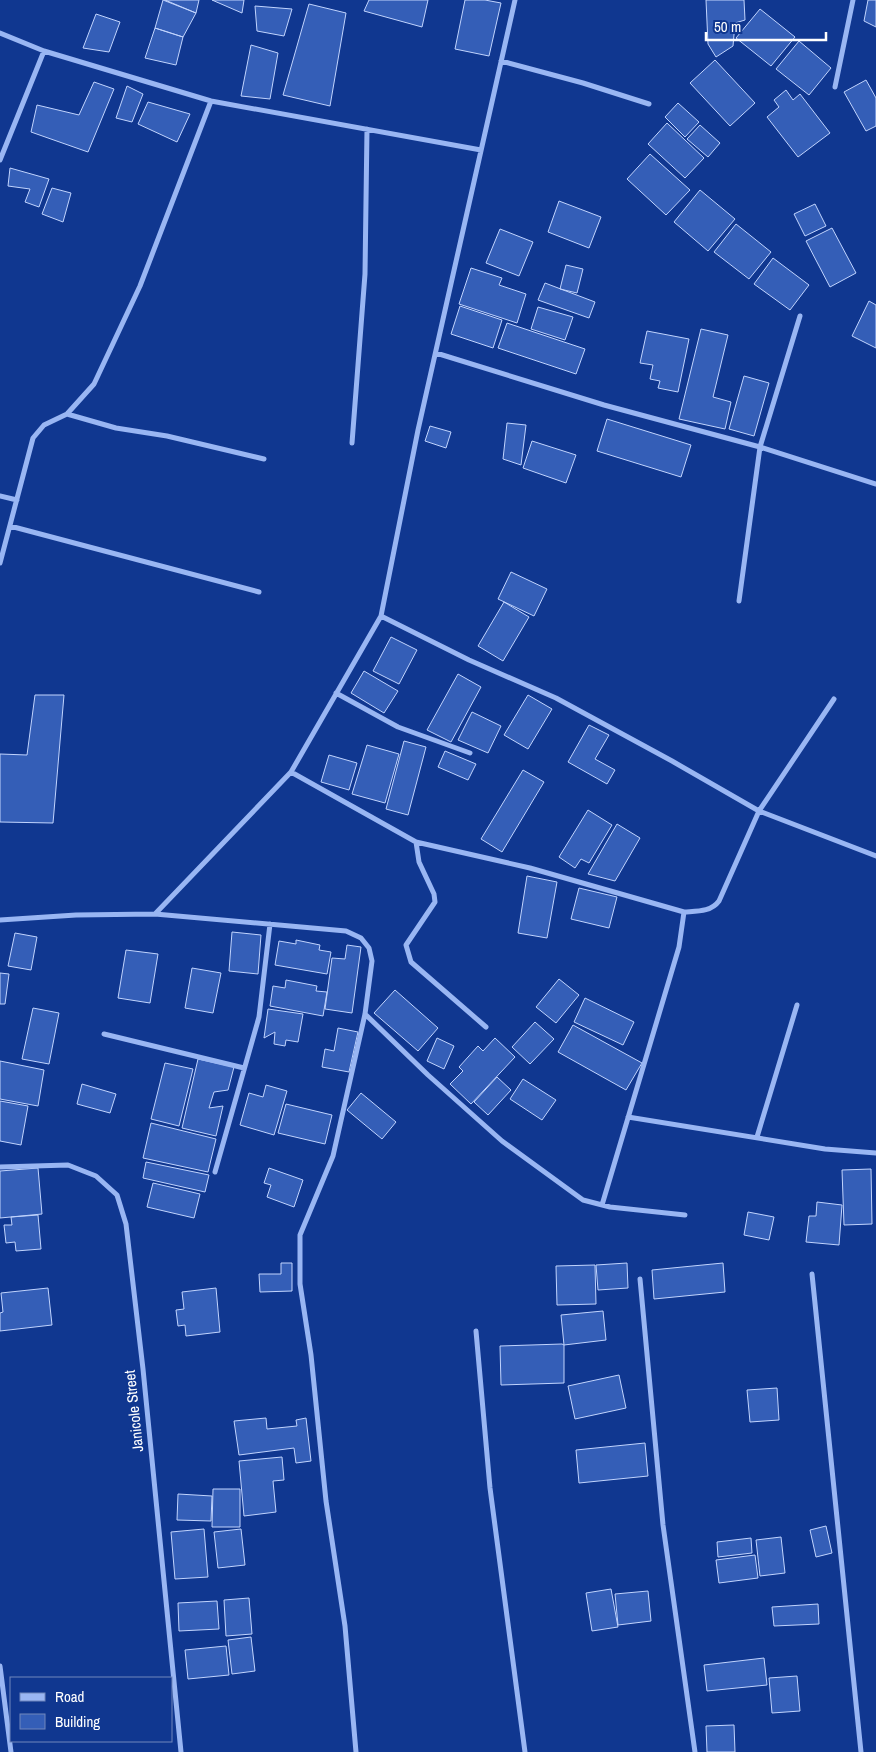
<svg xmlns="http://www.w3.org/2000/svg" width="876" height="1752" font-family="'Archivo Narrow',sans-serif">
  <rect width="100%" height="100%" fill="#103790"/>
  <path fill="#345eb7" stroke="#c1d4fe" d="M163,0l33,13 -13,24 -28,-9z
    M165,0h34l-3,13z
    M212,0h32l-2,13z
    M369,0h59l-6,27 -58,-16z
    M465,0h20l16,3 -12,53 -34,-7z
    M706,0h38l1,20 -10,3 -2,23 -17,11 -8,-13z
    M868,0h8v27l-12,-6z
    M309,4l37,9 -16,93 -47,-11z
    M255,6l37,3 -8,27 -27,-5z
    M760,9l35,28 -24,29 -35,-28z
    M96,14l24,8 -11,30 -26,-4z
    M155,28l28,9 -7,28 -31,-7z
    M799,41l32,27 -22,27 -33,-26z
    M251,45l27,8 -8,46 -29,-3z
    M715,60l40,43 -25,23 -40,-43z
    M866,80l10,18v28l-10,5 -22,-39z
    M94,82l20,7 -26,63 -57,-20 6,-27 42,10z
    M127,86l16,8 -11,28 -16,-4z
    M786,90l7,10 7,-6 30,39 -32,24 -31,-40 12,-10 -5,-7z
    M148,102l42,12 -13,28 -39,-18z
    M678,103l21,19 -14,15 -20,-20z
    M667,123l37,35 -19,20 -37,-34z
    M700,125l20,18 -12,14 -21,-18z
    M650,154l40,36 -24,25 -39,-36z
    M10,168l39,11 -10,28 -14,-5 5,-13 -22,-3z
    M52,188l19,5 -8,29 -21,-8z
    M700,190l35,29 -27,32 -34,-29z
    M559,201l42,16 -12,31 -41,-16z
    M815,204l11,22 -21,10 -11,-22z
    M736,224l35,28 -22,27 -35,-27z
    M832,228l24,45 -26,14 -24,-46z
    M500,229l33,13 -14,34 -33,-13z
    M773,258l36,27 -19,25 -36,-26z
    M566,265l17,4 -6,24 -17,-4z
    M471,268l31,10 -3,7 27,9 -9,29 -58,-19z
    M545,283l50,19 -6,16 -51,-18z
    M869,301l7,4v43l-24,-12z
    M460,306l42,14 -9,28 -42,-14z
    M538,307l35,10 -8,23 -34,-11z
    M507,323l78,26 -9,25 -78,-26z
    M701,329l27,6 -15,62 18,5 -6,27 -46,-10z
    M647,331l42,8 -11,53 -20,-4 2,-7 -10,-2 3,-14 -13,-2z
    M744,376l25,7 -15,53 -25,-7z
    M607,419l84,26 -10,32 -84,-26z
    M507,423l19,2 -5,40 -18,-6z
    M430,426l21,6 -5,16 -21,-7z
    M532,441l44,14 -10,28 -43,-15z
    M511,572l36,17 -13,27 -36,-17z
    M504,602l25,15 -26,44 -25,-15z
    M391,637l26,13 -18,34 -26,-13z
    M364,671l34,20 -14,22 -33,-20z
    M458,674l23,13 -30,55 -24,-12z
    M35,695h29l-11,128 -53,-1v-68l27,1z
    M528,695l24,14 -24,40 -24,-14z
    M472,712l29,14 -13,27 -30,-13z
    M589,725l20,10 -14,24 20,11 -8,14 -39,-22z
    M404,741l22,6 -18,68 -22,-6z
    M367,745l32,9 -14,49 -33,-9z
    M445,751l31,13 -8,16 -30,-13z
    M329,755l28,8 -8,27 -28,-8z
    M523,770l21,12 -42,70 -21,-13z
    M588,810l24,15 -23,38 -8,-4 -6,9 -16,-11z
    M617,824l23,14 -25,43 -27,-7z
    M527,876l30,6 -10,56 -29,-5z
    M579,888l38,9 -8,31 -38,-9z
    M232,932l29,3 -3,39 -29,-3z
    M15,933l22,4 -6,33 -23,-4z
    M296,940l24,5 -1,5 12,2 -4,22 -52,-9 4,-24 17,3z
    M347,945l14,2 -9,66 -27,-4 7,-51 13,1z
    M126,950l32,4 -8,49 -32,-5z
    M192,968l29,5 -8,40 -28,-5z
    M0,973l9,1 -4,30h-5z
    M559,979l20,16 -23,28 -20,-16z
    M286,980l31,6 -1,5 11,1 -4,24 -53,-10 3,-20 12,2z
    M395,990l43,38 -20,23 -44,-38z
    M585,998l49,24 -11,23 -49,-23z
    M33,1008l26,5 -10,51 -27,-5z
    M268,1009l35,5 -5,28 -12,-2 -1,6 -11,-2 1,-12 -11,6z
    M535,1022l19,17 -24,25 -18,-17z
    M573,1025l69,38 -16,27 -68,-38z
    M338,1028l20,4 -9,40 -27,-5 3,-18 9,2z
    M437,1038l17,8 -10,23 -17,-8z
    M495,1038l20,19 -44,47 -21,-20 13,-13 -4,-4 19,-21 5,5z
    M198,1059l36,8 -6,23 -14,2 -5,16 14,-2 -7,30 -34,-8z
    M0,1061l44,9 -6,36 -38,-7z
    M165,1063l28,6 -14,57 -28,-7z
    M497,1077l14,13 -23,25 -14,-13z
    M523,1079l33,21 -14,20 -32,-21z
    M82,1084l34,10 -6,19 -33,-9z
    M266,1085l21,6 -13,44 -34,-10 9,-32 14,4z
    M361,1093l35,29 -14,17 -35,-29z
    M0,1101l28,5 -7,39 -21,-4z
    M286,1104l46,11 -7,29 -47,-11z
    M151,1123l65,16 -8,33 -65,-14z
    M146,1162l63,13 -4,17 -62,-14z
    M38,1168l4,46 -42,4v-47z
    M269,1168l34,12 -9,27 -27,-10 4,-12 -7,-2z
    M871,1169l1,55 -28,1 -2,-55z
    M153,1183l47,11 -6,24 -47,-11z
    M817,1202l25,3 -3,40 -33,-3 3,-26h7z
    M748,1212l26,5 -5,23 -25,-5z
    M38,1215l3,34 -25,2 -1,-9 -9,1 -2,-18h8l-1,-8z
    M281,1263h11v28l-32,1 -1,-18h22z
    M627,1263l1,25 -30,2 -2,-25z
    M723,1263l2,29 -71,7 -2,-29z
    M595,1265l1,39 -39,1 -1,-39z
    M48,1288l4,37 -52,6v-18l3,-1 -2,-19z
    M216,1288l4,44 -34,4 -1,-11 -7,1 -2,-16 8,-1 -2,-17z
    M603,1311l3,29 -42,5 -3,-30z
    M562,1344l2,1v38l-63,2 -1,-39z
    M619,1375l7,33 -51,11 -7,-33z
    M777,1388l2,32 -29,2 -3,-32z
    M266,1418l1,11 30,-3 -1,-6 10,-2 5,43 -15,2 -2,-15 -55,7 -5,-34z
    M645,1443l3,33 -69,7 -3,-33z
    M282,1457l2,23 -11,1 3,31 -32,4 -5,-55z
    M213,1489h27v38h-28z
    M178,1494l34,2 -1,25 -34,-1z
    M826,1526l6,27 -16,4 -6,-27z
    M204,1529l4,48 -33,2 -4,-47z
    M241,1529l4,36 -27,3 -4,-36z
    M781,1537l4,36 -25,3 -4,-36z
    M751,1538l1,15 -34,4 -1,-15z
    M755,1555l3,23 -39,5 -3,-23z
    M611,1589l7,38 -26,4 -6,-38z
    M648,1591l3,30 -33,4 -3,-31z
    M249,1598l3,36 -26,2 -2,-36z
    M217,1601l2,28 -40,2 -1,-28z
    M818,1604l1,20 -45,2 -2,-19z
    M251,1637l4,34 -23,3 -4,-34z
    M226,1646l3,29 -41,4 -3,-29z
    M764,1658l3,27 -60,6 -3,-26z
    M797,1676l3,35 -28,2 -3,-35z
    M734,1725l1,27h-28l-1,-26z"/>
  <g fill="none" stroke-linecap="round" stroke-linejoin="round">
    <path stroke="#99b6f3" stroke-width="5" d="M0,33l44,18 167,50 270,49
      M501,61l82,22 66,21
      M835,87l18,-87
      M0,160l44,-109
      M436,353l168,52 156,42 116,37
      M67,414l49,14 51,8 97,23
      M352,443l13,-169 2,-145
      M0,496l17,4
      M10,526l249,66
      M0,563l33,-125 11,-13 23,-11 27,-30 46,-98 71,-185
      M739,601l21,-154 40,-131
      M381,616l88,44 87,38 116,63 87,50 117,45
      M336,693l62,34 72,26
      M291,772l125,70 114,26 154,44c13,-1 27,0 35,-11l40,-90 75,-112
      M416,842l3,20 15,32 1,8 -29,43 5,17 75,65
      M155,914l136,-142 90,-156 37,-186 97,-430
      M0,920l76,-5 79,-1 191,17 15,7 8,10 3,13 -7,53 -32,142 -33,79v49l11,71 15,146 19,125 11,126
      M365,1014l63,61 74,66 81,59 27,7 75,8
      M104,1034l140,34
      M628,1117l197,32 51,4
      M757,1137l40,-132
      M0,1167l68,-2 28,11 21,19 9,29 17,145 38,383
      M215,1172l44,-155 11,-93
      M602,1205l77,-258 5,-35
      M812,1274l49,478
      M640,1279l23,246 32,227
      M476,1331l14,157 35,264
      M0,1666l11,86"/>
  </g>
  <g text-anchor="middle" stroke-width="4" stroke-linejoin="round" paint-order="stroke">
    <g font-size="15" fill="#fff" stroke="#103790">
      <text transform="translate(134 1411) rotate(-96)" y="5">Janicole Street</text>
    </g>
  </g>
  <rect x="10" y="1677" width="162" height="65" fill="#103790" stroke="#7087bc"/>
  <rect x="20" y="1693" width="25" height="8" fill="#99b6f3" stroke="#7087bc"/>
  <text x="55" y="1702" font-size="15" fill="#ffffff">Road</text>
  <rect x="20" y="1714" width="25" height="15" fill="#345eb7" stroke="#7087bc"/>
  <text x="55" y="1727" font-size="15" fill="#ffffff">Building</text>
  <path d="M706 32v8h120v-8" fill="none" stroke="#ffffff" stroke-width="2.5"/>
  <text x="714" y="32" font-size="15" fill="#ffffff" stroke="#103790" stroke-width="4" paint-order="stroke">50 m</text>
</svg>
